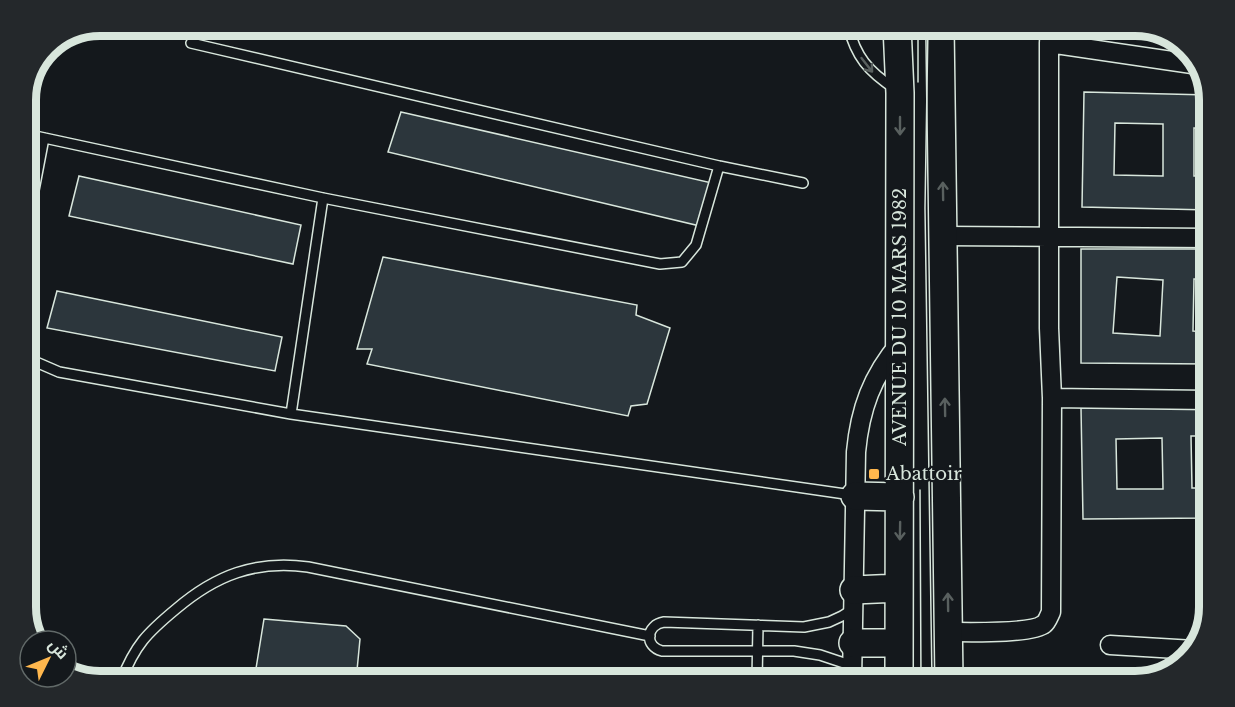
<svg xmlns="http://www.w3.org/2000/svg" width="1235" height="707" font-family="'Libre Baskerville',Cairo,serif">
  <rect width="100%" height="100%" fill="#14181c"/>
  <path fill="#2c363c" stroke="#d8e6dc" stroke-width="1.5" fill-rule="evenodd" d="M1084,92l125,3v33h-15v48h15v34l-127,-3zM1115,123l48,1v52l-49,-1z
    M401,112l311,71 -12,43 -312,-74z
    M79,176l222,49 -8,39 -224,-48z
    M1081,249h128v30h-15l-1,52 16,1v32l-128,-1zM1117,277l46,3 -3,56 -47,-3z
    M383,257l254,48 -1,10 34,13 -23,76 -16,2 -3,10 -261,-52 5,-15h-15z
    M57,291l225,46 -7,34 -228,-43z
    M1209,407v29h-18l1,52h17v30l-126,1 -2,-111zM1162,438l1,51h-46l-1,-50z
    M264,619l82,7 14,13 -4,42h-102z"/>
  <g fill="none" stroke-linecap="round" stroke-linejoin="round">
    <defs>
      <path id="lane" d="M848,26c8,31 20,45 47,63
        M191,43l528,123 84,17
        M26,134l297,64 337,66 22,-2 14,-17 23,-79
        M26,232l18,-94
        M26,355l3,4 30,13 232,42 561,81
        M291,414l32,-216
        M853,666l-33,-11 -26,-4h-132c-18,-5 -16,-26 2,-29l140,5 25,-5 13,-6 11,-7
        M121,681c14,-36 26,-48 55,-72 40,-34 79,-49 132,-42l342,69
        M757,681l1,-56"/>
      <path id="street" d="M1049,43l150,22
        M943,236l266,2
        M1052,398l157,2
        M949,632c18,0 83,2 95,-8 3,-2 5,-8 7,-12l1,-214 -3,-70v-285l1,-17
        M1110,645l84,5
        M852,681l4,-229c4,-43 16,-76 44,-109"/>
      <path id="secondary" d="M897,26l3,67 -1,588
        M940,26l9,655
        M855,496l45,1
        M854,590l45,-2
        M853,643h46"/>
    </defs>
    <use href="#lane" stroke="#d8e6dc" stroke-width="12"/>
    <use href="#street" stroke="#d8e6dc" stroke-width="21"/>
    <use href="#secondary" stroke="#d8e6dc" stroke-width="30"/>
    <use href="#lane" stroke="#14181c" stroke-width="9"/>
    <use href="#street" stroke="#14181c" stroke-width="18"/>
    <use href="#secondary" stroke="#14181c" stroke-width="27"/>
    <path stroke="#d8e6dc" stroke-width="1.5" d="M928,26l-3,182 7,473
      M918,82v-56
      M920,490l1,191"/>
  </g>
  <defs><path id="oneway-shaft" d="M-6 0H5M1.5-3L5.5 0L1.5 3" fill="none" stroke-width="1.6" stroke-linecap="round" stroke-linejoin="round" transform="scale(1.5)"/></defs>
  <g stroke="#59605f">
    <use href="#oneway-shaft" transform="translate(867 65) rotate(52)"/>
    <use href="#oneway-shaft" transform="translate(900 126) rotate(90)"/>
    <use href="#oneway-shaft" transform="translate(943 191) rotate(-91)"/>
    <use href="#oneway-shaft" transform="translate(945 407) rotate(-91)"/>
    <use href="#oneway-shaft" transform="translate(900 531) rotate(91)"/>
    <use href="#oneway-shaft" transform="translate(948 602) rotate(-91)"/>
  </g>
  <rect fill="#ffb74d" stroke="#14181c" stroke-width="2" x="868" y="468" width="12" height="12" rx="3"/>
  <g text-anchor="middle" stroke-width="4.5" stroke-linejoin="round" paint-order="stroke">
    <g font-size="18" fill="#d8e6dc" stroke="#14181c">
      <text transform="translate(900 317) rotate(-90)" y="6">AVENUE DU 10 MARS 1982</text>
    </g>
    <g font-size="18" fill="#d8e6dc" stroke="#14181c" text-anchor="start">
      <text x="886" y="480">Abattoir</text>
    </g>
  </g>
  <path d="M0 0H1235V707H0ZM100 36H1135A64 64 0 0 1 1199 100V607A64 64 0 0 1 1135 671H100A64 64 0 0 1 36 607V100A64 64 0 0 1 100 36Z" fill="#24282b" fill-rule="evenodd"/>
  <path fill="none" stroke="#d8e6dc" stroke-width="8" d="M100 36H1135A64 64 0 0 1 1199 100V607A64 64 0 0 1 1135 671H100A64 64 0 0 1 36 607V100A64 64 0 0 1 100 36Z"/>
  <g transform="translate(48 659) rotate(47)"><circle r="28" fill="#14181c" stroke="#626a69" stroke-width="1.5"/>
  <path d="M0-4.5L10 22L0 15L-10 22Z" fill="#ffb74d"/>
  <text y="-9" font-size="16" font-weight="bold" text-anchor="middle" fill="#d8e6dc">ش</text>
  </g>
</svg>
